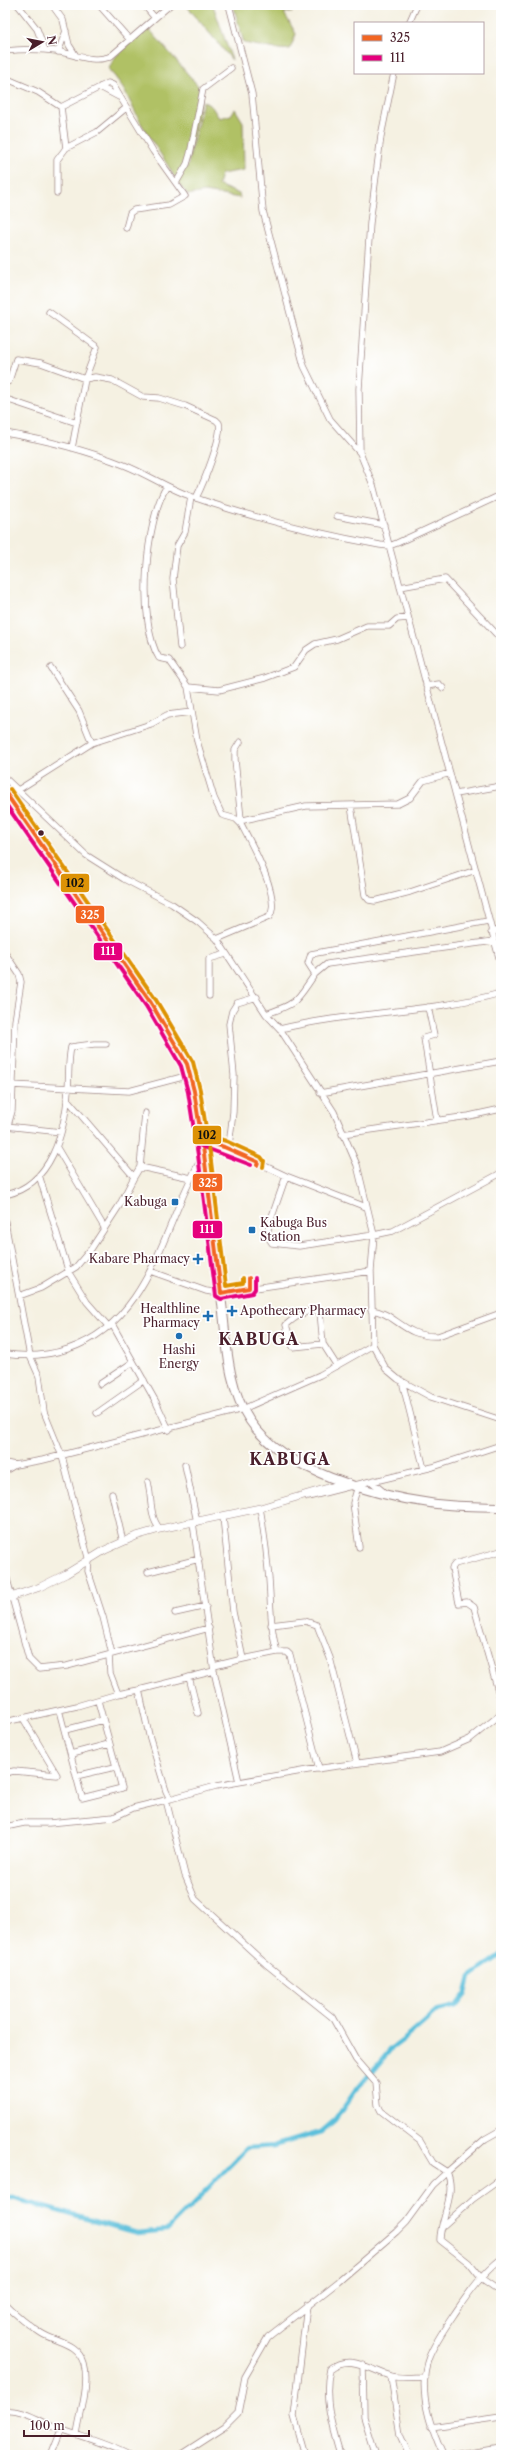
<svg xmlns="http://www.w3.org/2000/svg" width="506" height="2460" font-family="'Libre Caslon Text',serif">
  <rect width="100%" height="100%" fill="#fff"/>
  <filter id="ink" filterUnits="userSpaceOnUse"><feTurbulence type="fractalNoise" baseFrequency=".025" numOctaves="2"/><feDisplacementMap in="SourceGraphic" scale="8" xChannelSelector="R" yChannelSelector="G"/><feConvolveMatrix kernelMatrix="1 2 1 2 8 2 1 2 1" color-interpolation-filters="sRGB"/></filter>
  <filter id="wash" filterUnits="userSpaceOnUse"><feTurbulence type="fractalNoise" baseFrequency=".012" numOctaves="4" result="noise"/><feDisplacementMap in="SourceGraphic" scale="16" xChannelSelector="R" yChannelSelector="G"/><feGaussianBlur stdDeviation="0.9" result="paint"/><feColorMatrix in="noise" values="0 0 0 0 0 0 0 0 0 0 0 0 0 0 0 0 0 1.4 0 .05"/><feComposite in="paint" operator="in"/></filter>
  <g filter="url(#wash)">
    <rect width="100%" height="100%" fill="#f5f1e2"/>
    <path fill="#b0c165" stroke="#7d7048" d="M186,5h27l19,55z
      M233,5h65l-6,7 -8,1 12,21 -6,15c-11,2 -34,-4 -46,-6z
      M145,29h4l51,59 1,9 -13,62 -12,21c-10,-20 -23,-36 -34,-55 -11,-19 -17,-39 -33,-55 4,-17 24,-29 36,-41z
      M203,101l9,6 7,11 12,-3 4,-6 8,13 1,48 -23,4 -3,11 21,9 1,4 -35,-6 -17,3 -11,-13 11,-17z"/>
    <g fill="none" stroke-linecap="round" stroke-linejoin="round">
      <path stroke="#5dc0db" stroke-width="4.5" d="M5,2196l132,37 30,-3 80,-82 27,-2 47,-14 14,-12 18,-26 38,-45 20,-15 26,-23 19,-5 10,-13 4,-16 31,-22"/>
    </g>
  </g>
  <g filter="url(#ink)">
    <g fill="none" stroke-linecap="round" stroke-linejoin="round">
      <defs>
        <path id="minor" d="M18,5l19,24 8,21
          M52,5l11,15 6,25 7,11
          M99,5l31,35
          M144,5l11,13
          M229,5l23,89 11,117 41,155 26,53 30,34 13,32 128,480
          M409,23l8,-18
          M5,51c17,-2 34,-2 51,0 17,3 39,13 55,5l59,-51
          M58,52l8,-21
          M5,78l33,14 23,15 5,41 -9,12v33
          M100,87l19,10
          M61,107l47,-24 5,2 40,66 32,45 -16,9 -35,5 -4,3 -4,15
          M66,148l31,-16 29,-24
          M176,183l11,-19 3,-10 13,-65 28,-21
          M49,312l48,35 -12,32 -13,69
          M5,383l4,-2 7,-22 25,4 44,16 10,-2 17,3 31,17 16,1 26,8 31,14 3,3c4,13 -16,61 -23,75
          M9,400l68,23
          M5,433c41,7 81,17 119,32 23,9 43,23 66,31 62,22 125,37 190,49l9,1 8,-3 104,-48
          M360,453l-1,-64 11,-166 11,-87 13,-63
          M167,486c-22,33 -30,137 -8,172l10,2 19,27 9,54 17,57 8,17 14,4 5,5c9,17 42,76 28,93l-52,22
          M337,516l47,9
          M400,587l45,-8 56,60
          M180,647l-7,-68 4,-33 8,-14 6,-35
          M51,668l28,43 13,32
          M426,686l13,-2 4,4
          M188,687l31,3 46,-12 29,-11 12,-17 9,-6 22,-5 30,-13h22l8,-7 11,-1
          M240,742l-5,8v10l6,59
          M5,778l81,77 38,24 48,25 26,18 19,17 49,75 14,15 54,83 23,53 17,70 -75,11 -27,-3 -5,-8 2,-10 17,-49
          M18,790l74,-47 59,-19 16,-9 25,-3
          M456,794l45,-8
          M351,806l14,89 4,5 6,1 35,-9 66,-22
          M239,821l67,-15 92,-2 12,-6 13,-17 27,-8
          M491,932l10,-2
          M5,953l14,21 2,8 -6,39 -3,90 -4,14
          M315,974l12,-10 167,-23
          M209,996v-37l17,-5
          M428,1007l6,28 -10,3 13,82
          M266,1014c33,-11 30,-13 49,-40l-7,-11 3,-9 177,-33
          M280,1029c73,-18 149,-16 221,-36
          M5,1062h8
          M11,1085l118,6 61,-16
          M320,1093l181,-32
          M6,1126l55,6
          M342,1134l127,-18 32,-7
          M202,1140l27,6 4,5 53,25 80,31
          M229,1146l4,-34 1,-37 -5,-51 3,-13 5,-8 20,-6
          M57,1148l47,79
          M140,1167l5,-54
          M39,1175l30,98 18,29 22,25
          M134,1177l6,-10 51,11
          M5,1195c47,-10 60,-64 63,-105 1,-14 0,-29 3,-43l23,-3h12
          M5,1222l25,134 9,20 5,36 18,44 27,105 -1,10 15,46 9,37
          M150,1271l56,20 15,2 150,-22
          M19,1296l22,-8 35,-21 15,-18 28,-43 15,-29 -67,-78
          M371,1310c24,2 33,28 67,26l63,-23
          M112,1324l44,78 13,28
          M323,1344l-30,3 -7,-22c8,-7 22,-18 34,-13l3,32 14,22
          M373,1345l13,24 12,10 33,18 70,23
          M5,1354c22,3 42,2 63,-5 85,-28 95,-128 136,-195
          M402,1381l22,88
          M100,1384l33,-22
          M97,1413l47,-33
          M5,1463l10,2 28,-5 200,-51 77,-34 53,-30 -2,-74 3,-36 19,-4 108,-58
          M185,1465l12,57
          M5,1471l10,-6
          M148,1482c4,16 1,35 12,47
          M358,1486l-5,17 6,44
          M385,1493l-12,-10 2,-2 58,-14 68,-22
          M112,1494l11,48
          M308,1497l67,-17
          M260,1508c4,23 7,47 9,71 2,25 1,49 8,73h10l3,3 29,114
          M223,1517l10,95 10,47 34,-7
          M193,1523l21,148 25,111
          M501,1551l-46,13 -3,4 7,35 8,-1 7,5 27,94
          M5,1572l24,87 10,10 28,-3 142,-38
          M148,1572l51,-13
          M175,1613l31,-7
          M271,1625l34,-4 12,4 13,33 27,105
          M109,1655l1,18 8,21
          M214,1666l29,-7
          M189,1677l9,36
          M139,1690l75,-19
          M59,1710l23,88 40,-10 -24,-87
          M5,1722l72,-16 41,-12 21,-4 10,45 17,56 4,8 -4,1 19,75 10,24 71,65 66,53 24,43 20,23 2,22 3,6 39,30 13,22 14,9 -14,13 -27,37 -10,10 -58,50 -70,55 -23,40 -7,36 -13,13 -45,29
          M65,1730l38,-10
          M71,1754l38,-10
          M5,1773l9,-2 43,4 -34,-57
          M76,1776l39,-9
          M170,1799l46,-13 92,-16 132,-18 30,-13 31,-25
          M5,1827l19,-4h25l65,-6 19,-9 33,-8
          M501,2130l-16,9 -38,33c10,23 -7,45 -7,68l29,23 12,15 20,14
          M444,2225l29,-26 28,-20
          M5,2304c11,11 22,20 36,29 16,10 36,9 43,31 6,21 -4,49 -7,70
          M363,2364l1,53 12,38
          M391,2376l9,59 9,20
          M5,2411c18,-2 36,11 52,17 25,9 49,15 72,27
          M431,2427l70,-10
          M51,2455l10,-25
          M305,2455l-11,-39 13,-111
          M340,2455c-8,-27 -17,-58 -10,-86 21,-16 39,1 61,7 10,3 23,1 34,1
          M443,2455c-13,-28 -26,-67 -14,-98 7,-17 18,-32 28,-47 13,-19 26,-37 44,-51
          M452,2455l49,-8"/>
        <path id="major" d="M5,1599l35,-12 26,-13 39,-24 31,-14 24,-7 100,-21 88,-26"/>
        <path id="highway" d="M5,792l146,211c13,20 27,39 36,61 7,22 10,45 14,67 9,57 14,115 21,173 5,39 5,82 28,117 33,50 123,74 180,82 23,4 47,3 71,4"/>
      </defs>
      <use href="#minor" stroke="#a08886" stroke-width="7"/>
      <use href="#major" stroke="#a08886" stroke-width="8"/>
      <use href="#highway" stroke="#a08886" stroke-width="10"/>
      <use href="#minor" stroke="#fff" stroke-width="5.5"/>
      <use href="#major" stroke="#fff" stroke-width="7"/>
      <use href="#highway" stroke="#fff" stroke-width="8"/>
      <defs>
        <path id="bus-1" d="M5,792l146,211 36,61 7,27 10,63 17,139 28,-5v-10
          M202,1140l22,7 34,15 -1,3"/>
        <path id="bus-2" d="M5,803l141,203 35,60 7,26 10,63 18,141 5,3 31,-6 3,-4v-11
          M201,1146l50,19"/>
        <path id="bus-3" d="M10,789l146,211 37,62 7,28 10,63 16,133 17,-3v-5
          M203,1134l23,7 35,16 3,4 -1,6"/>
      </defs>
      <use href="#bus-1" stroke="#fff" stroke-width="7"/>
      <use href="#bus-2" stroke="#fff" stroke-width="7"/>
      <use href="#bus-3" stroke="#fff" stroke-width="7"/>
      <use href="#bus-1" stroke="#f26522" stroke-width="4"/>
      <use href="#bus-2" stroke="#e5007d" stroke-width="4"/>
      <use href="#bus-3" stroke="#dd9206" stroke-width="4"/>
    </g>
  </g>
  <circle fill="#4a1f2b" stroke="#fff" stroke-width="1.5" cx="41" cy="833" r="3.5"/>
  <g fill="#1f6fb2" stroke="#fff" stroke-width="1.5">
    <rect x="171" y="1198" width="8" height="8" rx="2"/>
    <rect x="248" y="1226" width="8" height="8" rx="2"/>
    <path d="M196 1253h4v4h4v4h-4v4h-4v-4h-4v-4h4z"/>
    <path d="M230 1305h4v4h4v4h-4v4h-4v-4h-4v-4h4z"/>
    <path d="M206 1310h4v4h4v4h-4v4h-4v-4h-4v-4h4z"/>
    <circle cx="179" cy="1336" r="4"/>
  </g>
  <g text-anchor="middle" stroke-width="3.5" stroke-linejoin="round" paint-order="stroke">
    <g font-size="12" fill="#4a1f2b" stroke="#fff" text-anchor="end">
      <text x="167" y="1206">Kabuga</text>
      <text x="260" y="1227" text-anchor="start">Kabuga Bus<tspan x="260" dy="14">Station</tspan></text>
      <text x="190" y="1263">Kabare Pharmacy</text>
      <text x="200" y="1313">Healthline<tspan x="200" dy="14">Pharmacy</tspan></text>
      <text x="240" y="1315" text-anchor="start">Apothecary Pharmacy</text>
      <text x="179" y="1354" text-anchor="middle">Hashi<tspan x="179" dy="14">Energy</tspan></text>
    </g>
    <g font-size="16" font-weight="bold" letter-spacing="1" fill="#4a1f2b" stroke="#fff">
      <text x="259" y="1345">KABUGA</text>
      <text x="290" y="1465">KABUGA</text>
    </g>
  </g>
  <g stroke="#fff" stroke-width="1.5">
    <rect x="60" y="873" width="30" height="20" rx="4" fill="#dd9206"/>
    <rect x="75" y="905" width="30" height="19" rx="4" fill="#f26522"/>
    <rect x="93" y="942" width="30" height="19" rx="4" fill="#e5007d"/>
    <rect x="192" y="1125" width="30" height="20" rx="4" fill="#dd9206"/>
    <rect x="192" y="1173" width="31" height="19" rx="4" fill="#f26522"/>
    <rect x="192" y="1220" width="31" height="19" rx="4" fill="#e5007d"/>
  </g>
  <g font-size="11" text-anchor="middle" font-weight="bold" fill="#fff">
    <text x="90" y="919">325</text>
    <text x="108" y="955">111</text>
    <text x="208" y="1187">325</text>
    <text x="207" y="1233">111</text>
  </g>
  <g font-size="11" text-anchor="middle" font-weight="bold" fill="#111">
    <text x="75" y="887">102</text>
    <text x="207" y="1139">102</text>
  </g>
  <rect width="506" height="2460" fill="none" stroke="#fff" stroke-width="20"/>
  <rect x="354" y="22" width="130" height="52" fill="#ffffff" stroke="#b7a5aa"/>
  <rect x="362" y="35" width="20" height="6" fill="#f26522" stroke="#b7a5aa"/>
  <text x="390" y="42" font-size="12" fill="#4a1f2b">325</text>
  <rect x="362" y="55" width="20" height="6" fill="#e5007d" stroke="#b7a5aa"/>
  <text x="390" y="62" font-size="12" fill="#4a1f2b">111</text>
  <g transform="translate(42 42) rotate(80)" stroke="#ffffff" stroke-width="3" paint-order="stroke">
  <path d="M0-3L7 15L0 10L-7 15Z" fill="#4a1f2b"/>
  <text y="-6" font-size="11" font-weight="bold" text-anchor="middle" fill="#4a1f2b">N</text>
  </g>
  <path d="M24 2430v6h65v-6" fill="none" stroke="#4a1f2b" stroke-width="2"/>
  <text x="30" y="2430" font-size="12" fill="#4a1f2b" stroke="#ffffff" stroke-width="3" paint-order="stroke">100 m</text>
</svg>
